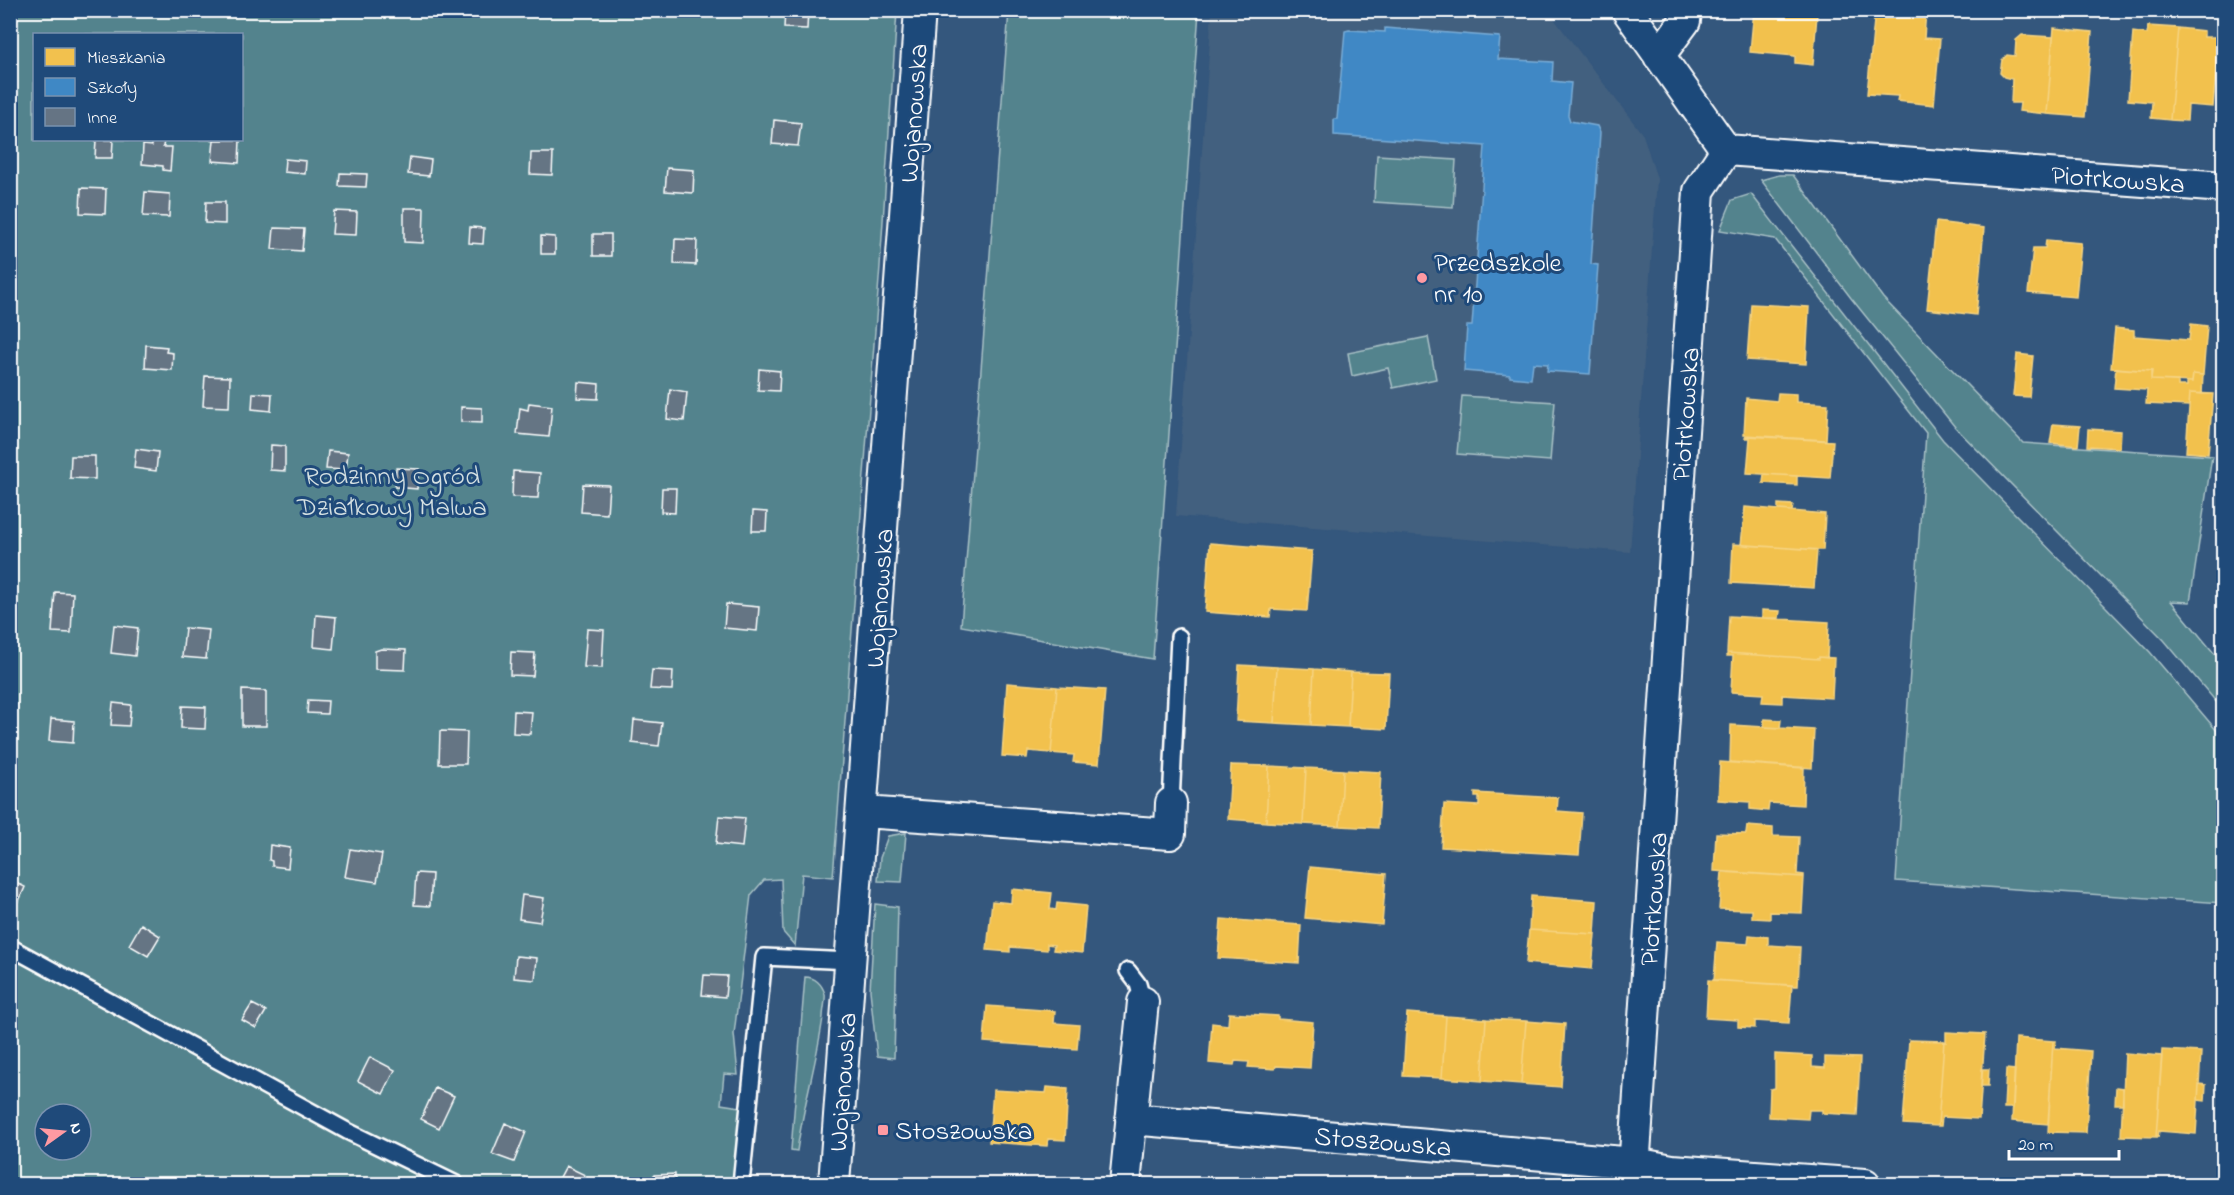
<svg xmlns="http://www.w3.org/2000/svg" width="2234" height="1195" font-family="'Indie Flower',sans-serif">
  <rect width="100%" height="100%" fill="#34577d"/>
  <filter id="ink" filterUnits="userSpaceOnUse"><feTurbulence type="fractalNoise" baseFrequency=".0167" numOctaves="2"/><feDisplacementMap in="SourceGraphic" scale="12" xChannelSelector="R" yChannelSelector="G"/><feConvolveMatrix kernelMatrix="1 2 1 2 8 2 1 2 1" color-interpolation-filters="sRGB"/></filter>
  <g filter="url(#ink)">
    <path fill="#43607f" d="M1212,11h336l95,124 14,44 -27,373 -454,-36z"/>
    <path fill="#53838d" stroke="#a9c1c6" stroke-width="1.5" fill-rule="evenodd" d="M10,11h887l-17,255 -47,611 -31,-3 -7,72 -12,-14 -2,-53 -17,1 -13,15 -17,139 4,41 -14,-1 -3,30 19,3 11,54 -3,23h-737zM34,34h208v106h-208zM45,1114h36v36h-36z
      M1009,11h190l-46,648 -192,-33z
      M1377,155l79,5 -3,47 -79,-5z
      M1779,175h14l90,123 140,145 189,13 -22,146 -19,-1 52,63v46l-59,-70 -209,-213 -104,-129 -90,-118z
      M1751,194l192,246 207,212 73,86v165l-327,-22 30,-448 -151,-194 -55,-9 12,-30z
      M1428,337l8,42 -43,9 -5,-20 -36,8 -4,-23z
      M1462,396l93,6 -5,59 -93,-7z
      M906,833l-4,49 -24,-1 2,-23 8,-22z
      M875,904l23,3 -4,151 -17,-2 -7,-66z
      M805,977c10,0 17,7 20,17 1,6 -2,16 -2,23 -6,45 -20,89 -26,134l-6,-1z"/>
    <path fill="#f2c14e" stroke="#f6d483" stroke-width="1.5" d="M1754,10h45l18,4 -4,51 -18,-2v-7l-45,-4z
      M1875,10h51l-2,28 16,1 -6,66 -37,-4 1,-5 -31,-2z
      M2148,26l30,2 -8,92 -19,-2 1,-16 -24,-2 5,-68 14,2z
      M2054,28l38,4 -7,85 -38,-3z
      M2178,28l26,3v6h15l-6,70 -25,-2 -1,16 -17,-1z
      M2022,35l31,2 -6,77 -28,-3 1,-8h-9l1,-24 -8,-2 -4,-4 2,-13 5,-5 8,1 1,-16z
      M1936,222l48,6 -8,87 -49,-6z
      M2046,240l35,3 -5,54 -48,-4 5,-45h12z
      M1751,304l58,3 -3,57 -59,-4z
      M2191,324l16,2 -4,49 -10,-1 -1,8 -41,-2v-9l-40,-3 4,-40 19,2v6l55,4z
      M2017,354l16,2 -4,41 -16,-1z
      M2116,368l36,3 -1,9 27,1v5h9v-4h5l1,-8 10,1 -1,19 -12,-1 -1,13 -43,-2 1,-14 -33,-2z
      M1778,393l18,1v8l32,2 -2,36 -82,-5 2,-37 31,3z
      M2190,393l23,1 -5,60 -22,-2z
      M2053,424l27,2 -2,20 -28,-3z
      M2088,429l33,2 -1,17 -33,-2z
      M1746,436l87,5 -3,37 -83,-5 3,-35h-5z
      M1764,474l33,2v9l-34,-2z
      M1778,504l15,1 -1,6 -14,-1z
      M1745,507l80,7 -2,36 -82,-5z
      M1210,543l102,8 -5,60 -36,-2 -1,8 -65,-5z
      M1733,544l84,6 -3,38 -83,-5z
      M1762,610l18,1 -1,7h-17z
      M1729,616l100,6 -2,36 -8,-1v2l-92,-6z
      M1727,653l92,6v-2l15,1 -2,40 -50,-3v8l-20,-1 1,-8 -32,-2 2,-36h-6z
      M1239,665l38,2 -3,56 -38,-2z
      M1277,667l37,2 -3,56 -37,-2z
      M1314,669l37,3 -3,55 -37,-2z
      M1351,672l38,1 -3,56 -38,-2z
      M1007,683l50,4 -6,66 -23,-2 -1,7 -25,-2z
      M1057,687l48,3 -6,74 -26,-2 1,-7 -23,-2z
      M1764,719l17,1 -1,8 -16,-1z
      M1731,725l83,5 -2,38 -82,-6z
      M1720,762l84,6 -1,37 -34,-2 -1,8 -18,-2v-7l-32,-2z
      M1231,765l38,1 -3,56 -38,-3z
      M1269,766l37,2 -3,56 -37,-2z
      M1306,768l37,2 -3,56 -37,-2z
      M1343,770l38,2 -3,56 -38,-2z
      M1475,793l83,5 -1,13 25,2 -3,42 -138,-8 3,-43 35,2v-9h-4z
      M1747,826l26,2v8l26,1 -2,37 7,1v2l-90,-6 2,-38 30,1z
      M1310,867l76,7 -4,51 -77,-7z
      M1722,872l82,5 -2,36 -32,-1v7l-18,-1v-8l-33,-1z
      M1012,889l40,4 -2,16 6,1 1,-7 29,3 -4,47 -29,-3 1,-5 -7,-1v6l-37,-3v5l-23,-2 5,-49 19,2z
      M1531,896l66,5 -2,33 -66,-4z
      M1221,919l80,6 -2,38 -81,-5z
      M1529,930l66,4 -3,35 -66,-6z
      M1749,935l19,2v8l32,2 -2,39 -84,-6 3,-38 31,2z
      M1708,980l84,5 -3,38 -34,-2v7l-17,-1v-7l-32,-2z
      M987,1006l68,5 -1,12 25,2 -2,24 -93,-7z
      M1229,1013l49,3v3l35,3 -3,46 -34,-2 -1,3 -27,-2 1,-5 -14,-1 -1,4 -25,-2 3,-40 16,2z
      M1407,1013l39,3 -4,62 -39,-2z
      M1446,1016l40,3 -4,62 -40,-3z
      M1486,1019l40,2 -5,63 -39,-3z
      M1526,1021l39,3 -4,63 -40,-3z
      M1946,1032l39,2 -6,85 -37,-2 -1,9h-3l6,-85 2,1z
      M2016,1038l37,3 -5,83 -36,-3z
      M1909,1040l35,1 -6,85 -35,-2z
      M2053,1041h3l-1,7 36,3 -5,82 -38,-1z
      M2162,1050l39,2 -5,82 -37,-3 -1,6h-2z
      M2125,1053l37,3 -6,81 -35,-1z
      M1775,1054l37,2v11l13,1v-11l35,1 -3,57 -35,-2v-3h-13l-1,9 -39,-2 1,-28 5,-1z
      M1982,1069h7l-1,17h-7z
      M2006,1069l9,1 -2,38h-9z
      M2199,1084l7,1 -1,16 -7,-1z
      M1047,1087l21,2 -3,51 -17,-1 -1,7 -58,-4 4,-52 53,3z
      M2116,1087l7,1v16h-8z"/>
    <path fill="#3f88c5" stroke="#79acd6" stroke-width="1.5" d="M1385,28l115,9 -2,22 55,3 -1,19 19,2 -3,32 2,6 27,5 3,7 -9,131 7,1 -8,109 -43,-3 1,-7 -15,-1 -2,16 -21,-2v-2l-46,-4 3,-45h5l13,-180 -151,-11v-16h3l8,-88 4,-1 36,2z"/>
    <path fill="#657484" stroke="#fff" stroke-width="1.5" d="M785,10h23l-1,19 -23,-1z
      M774,120l27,3 -3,23 -26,-2z
      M96,140h17l-1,18h-17z
      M152,140h12l-1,7h9l-2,24 -7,-1v-4l-21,-2 1,-19 9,1z
      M214,140h26l-1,23 -27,-2z
      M531,153h22l-1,22 -22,-1z
      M410,157l21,3 -2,16 -21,-2z
      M285,159l21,2 -1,13 -21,-2z
      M667,168l27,2 -1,23 -28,-2z
      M340,173l27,1 -1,13 -27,-1z
      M81,188l25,1 -1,25 -25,-1z
      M145,192l25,2 -1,23 -26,-1z
      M206,202h19v22l-20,-1z
      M404,208h20l-1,35 -19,-1z
      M334,211l23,1 -1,23 -24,-1z
      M470,227l14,1 -1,16 -14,-1z
      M274,228l30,1 -2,22 -30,-2z
      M593,234h18v22h-18z
      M541,236l14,1v17h-14z
      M675,239l22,1 -1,25 -22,-1z
      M146,345l21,2 -1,5 7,1 -1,17 -27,-2z
      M759,369l21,2 -1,20 -21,-1z
      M205,376l25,1 -1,30 -26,-1z
      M578,382l21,2 -1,15 -21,-1z
      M670,389l17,3 -3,29 -17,-2z
      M253,393l19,1 -1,17 -19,-2z
      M529,403l23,3 -3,31 -32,-3 3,-26 8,2z
      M461,407l21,1v15l-21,-1z
      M271,445l14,1v25l-15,-1z
      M136,449l22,3 -2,19 -22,-3z
      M328,451l20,2 -2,17 -20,-1z
      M71,456h24v23l-25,-1z
      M396,468l23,1 -2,20 -22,-2z
      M513,471l27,2 -2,25 -26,-1z
      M583,484l26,1 -2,29 -26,-2z
      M662,488h14l-1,25 -14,-1z
      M753,511l14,1 -1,19h-14z
      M55,592l18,1 -2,40 -19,-1z
      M726,604l33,3 -2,24 -33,-3z
      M316,615l20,2 -3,32 -19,-2z
      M114,625l24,3 -3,28 -24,-3z
      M185,628l24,2 -3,29 -24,-2z
      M587,629l17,1 -2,38 -18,-1z
      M381,649l25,1 -1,20 -30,-1v-18z
      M511,652l24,1 -2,23 -23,-1z
      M652,670l21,1 -1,19 -22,-1z
      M242,690l24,1v35h-24z
      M308,700l20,1 -1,13 -20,-1z
      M113,703l18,2 -2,21 -18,-1z
      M182,706l24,1 -1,22 -24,-1z
      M514,711l18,1 -2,22 -17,-1z
      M51,719l23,2 -1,22 -24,-2z
      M634,720l28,3 -3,23 -27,-3z
      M440,731l27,1 -1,32h-27z
      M719,816l26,2 -3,29 -26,-3z
      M270,845l20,3 -2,20 -16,-2v-5l-3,-1z
      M350,849l32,5 -5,28 -32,-5z
      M416,873l16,1 -2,32 -16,-1z
      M10,880l15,7 -6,14 -9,-4z
      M522,895l22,3 -4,24 -21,-3z
      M141,924l19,12 -12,20 -19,-11z
      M516,956l21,2 -2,22 -21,-2z
      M704,975l23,1 -2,21 -23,-2z
      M252,1004l14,7 -10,17 -14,-8z
      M370,1057l25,13 -12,24 -25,-13z
      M435,1088l19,8 -15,32 -18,-9z
      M505,1123l21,9 -12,30 -22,-8z
      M566,1166l19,9 -4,9h-17l-6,-3z
      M675,1174v10h-21v-9z"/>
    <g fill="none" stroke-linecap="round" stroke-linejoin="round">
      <defs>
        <path id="lane" d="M1171,803l8,-166
          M10,947l337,184 109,53
          M1128,971l10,13 5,18
          M741,1184l23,-227 87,4"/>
        <path id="street" d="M1627,10l99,140
          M1659,56l26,-35 1,-11
          M1726,150l498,37
          M864,812l306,22 1,-31
          M1131,1119l504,44 37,7 193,14
          M834,1184c29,-391 61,-782 86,-1174
          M1125,1184l18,-182
          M1633,1184l66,-993 27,-41"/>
      </defs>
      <use href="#lane" stroke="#fff" stroke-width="20"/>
      <use href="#street" stroke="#fff" stroke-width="34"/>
      <use href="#lane" stroke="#1f4a7a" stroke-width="15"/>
      <use href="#street" stroke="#1f4a7a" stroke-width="30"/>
    </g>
  </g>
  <g fill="#ff9aa2" stroke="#1f4a7a" stroke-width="2">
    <circle cx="1422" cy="278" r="6"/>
    <rect x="877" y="1124" width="12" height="12" rx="3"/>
  </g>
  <g text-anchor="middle" stroke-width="6" stroke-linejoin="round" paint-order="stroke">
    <g font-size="27" fill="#fff" stroke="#1f4a7a">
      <text transform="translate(913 113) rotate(-86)" y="9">Wojanowska</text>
      <text transform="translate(2118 179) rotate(4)" y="9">Piotrkowska</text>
      <text transform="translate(1685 414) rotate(-86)" y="9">Piotrkowska</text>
      <text transform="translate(879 598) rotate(-86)" y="9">Wojanowska</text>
      <text transform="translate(1653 899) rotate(-86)" y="9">Piotrkowska</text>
      <text transform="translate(842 1082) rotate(-86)" y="9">Wojanowska</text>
      <text transform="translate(1383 1141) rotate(5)" y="9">Stoszowska</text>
    </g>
    <g font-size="27" fill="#fff" stroke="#1f4a7a" text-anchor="start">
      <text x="1434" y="271">Przedszkole<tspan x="1434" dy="31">nr 10</tspan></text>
      <text x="895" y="1139">Stoszowska</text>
    </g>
    <g font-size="27" fill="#d4e0e2" stroke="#1f4a7a">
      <text x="392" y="484">Rodzinny Ogród<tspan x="392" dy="31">Działkowy Malwa</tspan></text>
    </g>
  </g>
  <rect width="2234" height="1195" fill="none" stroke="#1f4a7a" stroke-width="36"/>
  <rect x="18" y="18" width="2198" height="1159" fill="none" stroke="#fff" stroke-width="2" filter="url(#ink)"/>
  <rect x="33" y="33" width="210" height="108" fill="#1f4a7a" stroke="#7992af" stroke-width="1.5"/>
  <rect x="45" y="48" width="30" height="18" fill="#f2c14e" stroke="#7992af" stroke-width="1.5"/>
  <text x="87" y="63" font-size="18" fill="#ffffff">Mieszkania</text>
  <rect x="45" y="78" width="30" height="18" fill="#3f88c5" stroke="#7992af" stroke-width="1.5"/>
  <text x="87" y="93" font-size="18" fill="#ffffff">Szkoły</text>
  <rect x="45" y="108" width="30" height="18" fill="#657484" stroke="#7992af" stroke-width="1.5"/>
  <text x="87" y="123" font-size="18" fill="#ffffff">Inne</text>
  <g transform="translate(63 1132) rotate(75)"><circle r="28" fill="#1f4a7a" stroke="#7992af" stroke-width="1.5"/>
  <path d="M0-4.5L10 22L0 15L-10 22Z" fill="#ff9aa2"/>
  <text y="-9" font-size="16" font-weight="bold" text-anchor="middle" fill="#ffffff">N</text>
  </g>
  <path d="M2009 1150v9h110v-9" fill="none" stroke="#ffffff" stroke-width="3"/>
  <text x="2018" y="1150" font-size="18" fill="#ffffff" stroke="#1f4a7a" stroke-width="4.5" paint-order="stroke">20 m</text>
</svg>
